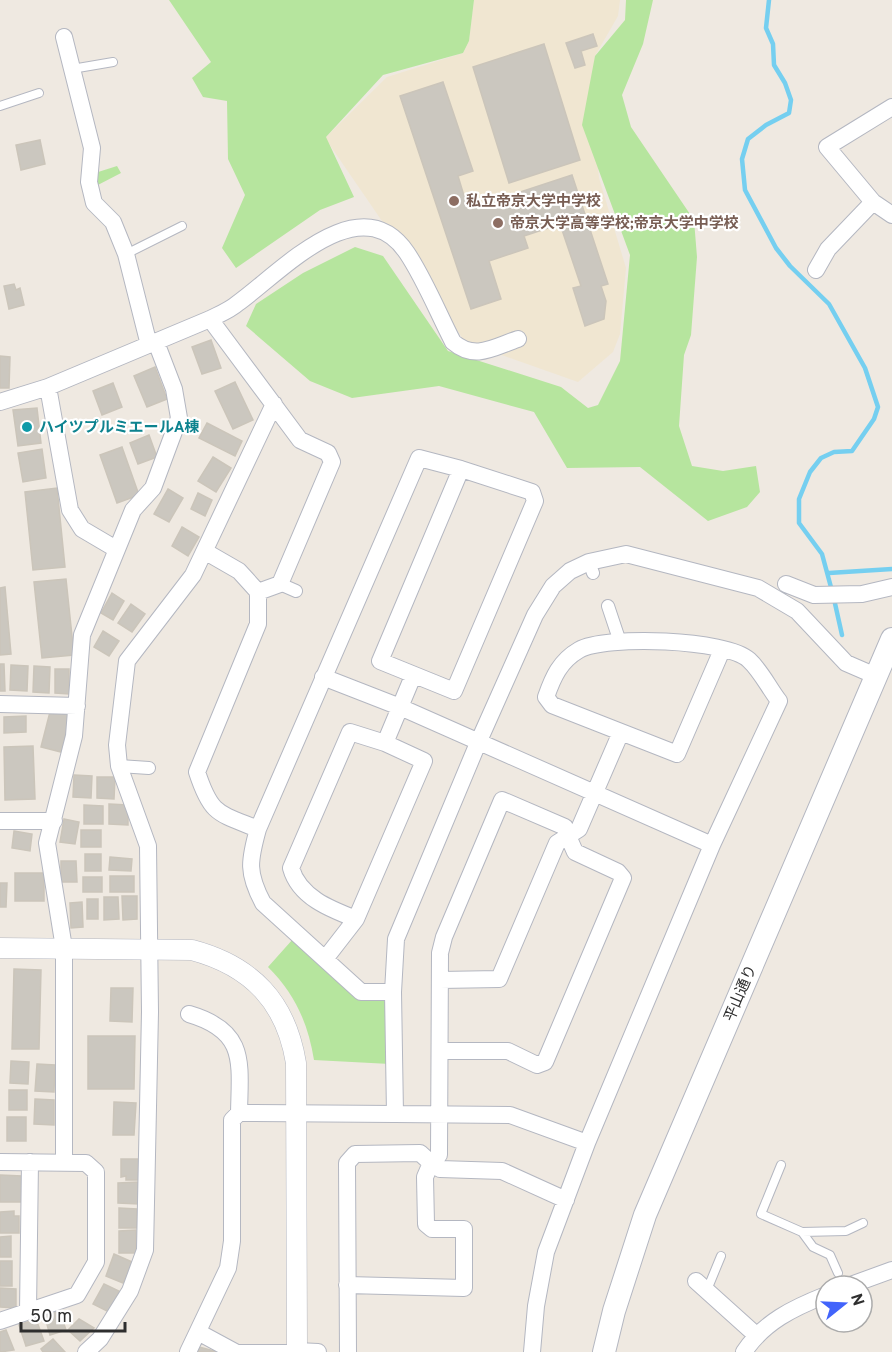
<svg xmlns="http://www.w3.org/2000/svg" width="892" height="1352" font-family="Overpass,'Noto Sans JP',sans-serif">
  <rect width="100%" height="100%" fill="#efe9e1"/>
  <path fill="#f0e6d1" d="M474,0h146l-2,16 -23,40 -4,41 8,81 27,90 -6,66 -7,18 -35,30 -113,-40 -140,-204 62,-61 76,-24 6,-12z"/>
  <path fill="#b6e59e" d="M169,0h305l-5,41 -6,12 -80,22 -57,62 28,60 -34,13 -84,58 -14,-20 23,-53 -17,-36 -1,-58 -24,-4 -11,-19 19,-16z
    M626,0h27l-10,44 -21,51 9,32 63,93 3,37 -6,78 -7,20 -5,71 13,40 31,5 33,-5 4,26 -13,15 -39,14 -68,-54 -73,1 -33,-56 -95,-26 -87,12 -42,-17 -64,-55 10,-22 47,-31 52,-26 28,9 65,95 113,36 27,21 10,-3 22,-44 10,-106 -48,-130 13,-69 30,-36z
    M117,166l4,7 -27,14 1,-14z
    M293,939l89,60 8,8v57l-76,-4c-6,-37 -19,-66 -46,-93z"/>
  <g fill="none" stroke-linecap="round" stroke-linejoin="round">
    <path stroke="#75cff0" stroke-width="4.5" d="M769,0l-3,28 7,16 1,21 11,18 6,17 -2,13 -23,12 -18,14 -6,20 3,31 31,58 14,18 39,38 36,64 13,39 -4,12 -22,32 -18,1 -13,6 -11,14 -11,27v24l23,31 10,37
      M829,573l63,-4
      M834,599l8,36"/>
  </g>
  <path fill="#cbc7bf" stroke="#cbc5ba" stroke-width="1.5" d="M593,34l4,12 -16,5 4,14 -10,3 -9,-25z
    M544,44l36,116 -71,23 -36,-116z
    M443,82l30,89 -15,5 10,33 104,-34 36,109 -7,2 5,15 -2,18 -19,7 -12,-38 8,-2 -21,-62 -36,12 4,12 -39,13 12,38 -30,10 -71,-213z
    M40,140l5,24 -24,6 -5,-25z
    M14,284l2,6 4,-2 4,17 -15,4 -5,-23z
    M211,340l10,28 -19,6 -10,-27z
    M0,356l10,1 -1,31h-9z
    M155,367l12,32 -20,8 -13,-31z
    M235,382l18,38 -20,9 -18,-38z
    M113,383l9,24 -20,8 -9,-24z
    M37,408l4,35 -23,3 -5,-36z
    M207,423l35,18 -7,15 -36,-18z
    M149,435l8,22 -19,7 -8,-21z
    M122,447l17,48 -22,8 -17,-48z
    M42,449l4,29 -23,4 -5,-29z
    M213,457l18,11 -15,24 -18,-11z
    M57,488l8,79 -32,3 -8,-78z
    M168,489l15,9 -14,24 -15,-8z
    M198,493l14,7 -7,16 -14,-7z
    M182,527l17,10 -11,19 -16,-10z
    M66,579l8,76 -32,3 -8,-76z
    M5,587l6,67 -11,1v-67z
    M112,593l12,8 -11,19 -12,-7z
    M131,604l14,10 -13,18 -14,-9z
    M103,631l16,10 -10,15 -15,-9z
    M0,664h4l1,27h-5z
    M11,665l17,1 -1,25 -17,-1z
    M34,666l16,1 -1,26 -16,-1z
    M55,669h14v25l-14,-1z
    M51,708l20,6 -10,38 -20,-5z
    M26,716v16l-22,1v-16z
    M33,746l2,53 -30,1 -1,-53z
    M74,775l18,1 -1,22 -18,-1z
    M97,777h18l-1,22 -17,-1z
    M109,804l19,1v20l-19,-1z
    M84,805l19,1v18h-19z
    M64,819l15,3 -4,22 -15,-2z
    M81,830h20v17h-20z
    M14,831l18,3 -2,17 -18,-3z
    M85,854h16v17h-16z
    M110,857l22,2 -1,12 -22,-1z
    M61,861h15l1,21h-16z
    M15,873h29v28h-29z
    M110,876h24v16h-24z
    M83,877h19v15h-19z
    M0,883h7l-1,24h-6z
    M122,896h15v23l-14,1z
    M104,897h14l1,22 -15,1z
    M87,899h11v20h-11z
    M82,902l1,25 -12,1 -1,-25z
    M14,969l27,1 -2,79h-27z
    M111,988h22l-1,34 -22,-1z
    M88,1036h47l-1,53h-46z
    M11,1061l18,1 -1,22 -18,-1z
    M37,1064l18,1 -1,27 -19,-1z
    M9,1090h18v20h-18z
    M35,1099l19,1v25l-20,-1z
    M114,1102l22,1 -2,32h-21z
    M7,1117h19v24h-19z
    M121,1159h18v21h-13v-4l-5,1z
    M0,1175l22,1v26h-22z
    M139,1182v22l-21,-1v-20z
    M119,1208l18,1v19h-18z
    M14,1211v5h5v17h-19v-21z
    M136,1230v23h-17v-22z
    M11,1236v21h-11v-20z
    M114,1254l18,8 -9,21 -17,-7z
    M0,1261h12v25h-12z
    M104,1284l15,7 -10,21 -16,-8z
    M0,1288l16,1v19l-16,-1z
    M59,1309l7,21 -16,5 -6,-21z
    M36,1319l8,22 -18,5 -7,-21z
    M79,1319l15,9 -14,13 -12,-11z
    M6,1330l8,20 -14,2v-20z
    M53,1339l12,13h-22l-2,-3z
    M199,1347l19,5h-20z"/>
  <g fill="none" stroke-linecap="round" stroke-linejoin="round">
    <defs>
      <path id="service" d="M72,69l41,-7
        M0,106l39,-13
        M126,254l56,-28
        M781,1165l-20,49 41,18 11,15 17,8 8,18
        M802,1232l44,-1 17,-8
        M707,1290l14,-34"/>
      <path id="pedestrian" d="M589,562l4,11
        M280,584l16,7
        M608,606l12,36
        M119,766l30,2
        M235,1351h62"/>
      <path id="minor" d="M64,37l28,111 -3,34 5,21 19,19 13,32 23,91
        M892,107l-65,40 46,55 19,13
        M816,270l12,-21 45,-47
        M210,319l90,121 28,13 4,9 -52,122 -22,8
        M48,387l22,123 12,19 34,20
        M0,402l48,-15 162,-68c10,-5 20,-9 28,-16 42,-30 122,-119 169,-50 18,27 31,60 46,89 22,19 41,5 65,-3
        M461,469l71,23 3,9 -81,190 -74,-30z
        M206,552l33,19 19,21v32l-61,148c14,43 21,41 61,57
        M786,584l28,11 48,-1 30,-7
        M323,677l77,30 312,138
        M0,704l77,2
        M385,743l28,-67
        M0,821h54
        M325,959l31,-40c-26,-10 -57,-22 -65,-51l59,-136 35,11 39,18 -68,158
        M440,980l59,-1 58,-136 11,-7 7,16 43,20 5,6 -78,184 -8,3 -29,-14h-68
        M393,992h-32l-98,-89c-16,-30 -14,-42 -5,-74l161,-371 42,11
        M189,1014c58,17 51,48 50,99
        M395,1114l115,1 77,28
        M0,1162l86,1 10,9v90l-19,33 -77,26
        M64,1162v-214l-17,-105 27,-107 8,-101 51,-125 20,-22 26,-70 -5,-29 -18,-47
        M696,1281l60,54
        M347,1285l117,3v-59h-32l-6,-5 -1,-47 6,-14 9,6 62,2 64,29
        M848,1286l44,-16
        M28,1311l2,-149
        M198,1332l37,20
        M297,1351l21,1
        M86,1352l14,-13 30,-48 15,-41 5,-238 -2,-166 -29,-80 -2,-21 10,-84 66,-86 81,-171
        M188,1352l40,-84 4,-27v-121l7,-7 156,1 -2,-122 3,-53 82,-196 57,-128 18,-29 17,-15 19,-9 37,-8 132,34 39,23 49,52 30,13
        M348,1352l-1,-189 8,-9 65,-1 11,10 8,-8 1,-202 4,-16 58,-137 63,27 3,9 11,-7 42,-97
        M532,1352l4,-46 10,-54 41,-109 125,-298 67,-144c-10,-13 -18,-30 -30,-41 -22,-21 -144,-25 -170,-10 -19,11 -26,27 -33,47l6,8 125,49 45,-104
        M744,1352c20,-30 49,-44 82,-57"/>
      <path id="tertiary" d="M0,948l192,2c60,16 94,52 104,113l1,289"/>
      <path id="secondary" d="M604,1352l10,-41 31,-96 247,-576"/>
    </defs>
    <use href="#service" stroke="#b4b7c1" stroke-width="10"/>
    <use href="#pedestrian" stroke="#b4b7c1" stroke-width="14"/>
    <use href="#minor" stroke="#b4b7c1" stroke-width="18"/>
    <use href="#tertiary" stroke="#b4b7c1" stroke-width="21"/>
    <use href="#secondary" stroke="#b4b7c1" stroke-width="24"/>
    <use href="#service" stroke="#fff" stroke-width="8"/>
    <use href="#pedestrian" stroke="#fff" stroke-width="12"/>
    <use href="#minor" stroke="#fff" stroke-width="16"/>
    <use href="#tertiary" stroke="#fff" stroke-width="20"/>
    <use href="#secondary" stroke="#fff" stroke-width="22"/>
  </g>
  <g fill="#8d6e63" stroke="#fff" stroke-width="2">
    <circle cx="454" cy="201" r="6"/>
    <circle cx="498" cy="223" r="6"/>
  </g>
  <circle fill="#0f9aa8" stroke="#fff" stroke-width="2" cx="27" cy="427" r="6"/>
  <g text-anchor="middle" stroke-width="4.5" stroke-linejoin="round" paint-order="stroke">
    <g font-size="15" font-weight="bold" fill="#785e54" stroke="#fff" text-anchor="start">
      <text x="466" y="206">私立帝京大学中学校</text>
      <text x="510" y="228">帝京大学高等学校;帝京大学中学校</text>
    </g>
    <g font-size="15" font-weight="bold" fill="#0d838f" stroke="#fff" text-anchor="start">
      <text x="39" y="432">ハイツプルミエールA棟</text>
    </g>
    <g font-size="15" fill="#2e2e2e" stroke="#fff">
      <text transform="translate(740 993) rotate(-67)" y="5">平山通り</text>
    </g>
  </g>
  <g transform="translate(844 1304) rotate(72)"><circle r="28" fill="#ffffff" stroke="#ababab" stroke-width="1.5"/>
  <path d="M0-4.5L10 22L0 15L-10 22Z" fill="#4264fb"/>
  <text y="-9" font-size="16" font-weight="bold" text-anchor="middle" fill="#2e2e2e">N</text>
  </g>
  <path d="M21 1322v9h104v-9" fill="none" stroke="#2e2e2e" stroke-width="3"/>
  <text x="30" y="1322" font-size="18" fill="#2e2e2e" stroke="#ffffff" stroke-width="4.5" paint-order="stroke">50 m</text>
</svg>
